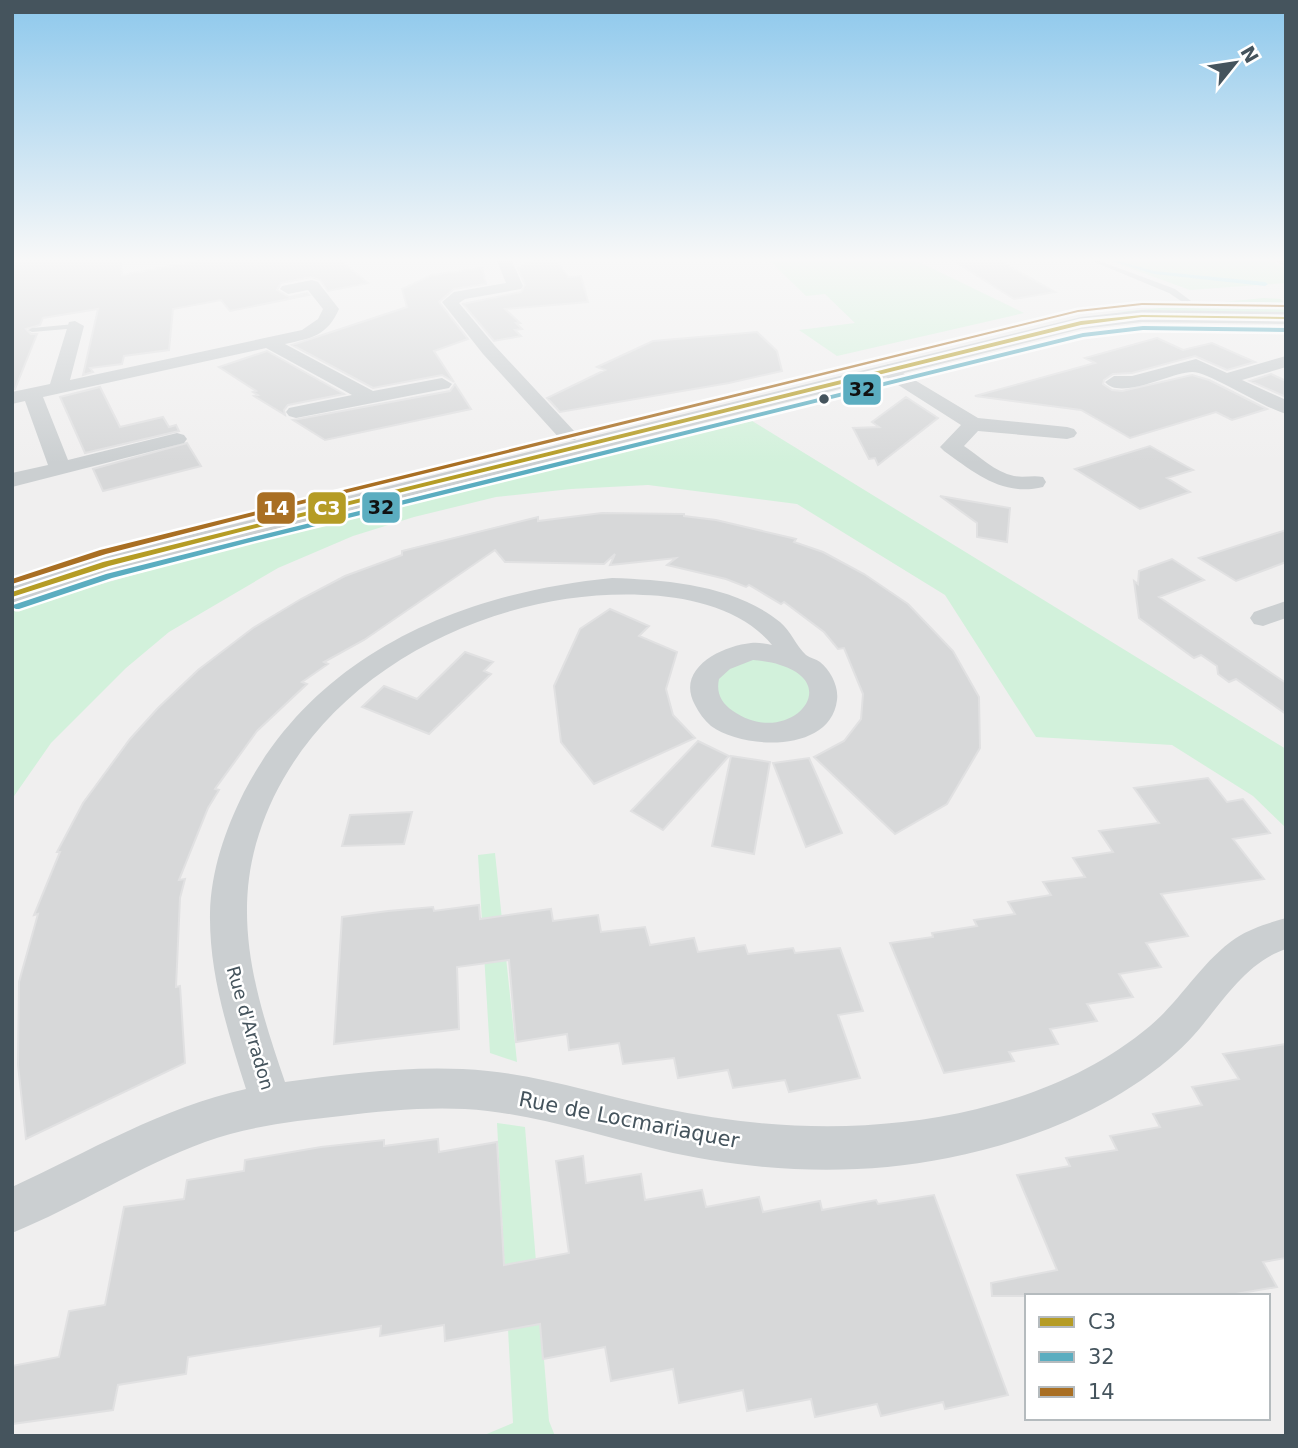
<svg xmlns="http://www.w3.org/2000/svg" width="1298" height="1448" font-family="'DejaVu Sans',sans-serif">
  <rect width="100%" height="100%" fill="#f0efef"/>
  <path fill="#d2f1db" d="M770,261h147l107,52 -187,43 -38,-26 56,-7 -30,-29 -19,2z
    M1110,261h160l16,8v14l-96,7z
    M1264,298l17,1 5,8v9l-168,-4z
    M744,416l542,333v79l-33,-32 -81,-51 -136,-8 -91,-142 -148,-91 -149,-19 -77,4 -75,8 -82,20 -61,19 -75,32 -109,64 -43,36 -75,75 -39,56v-189c242,-72 487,-133 732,-194z
    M753,651l67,29 -24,49 -64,-4 -25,-52z
    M495,853l22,209 -27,-9 -12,-198z
    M497,1123l28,4 24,294 6,15h-73l31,-13z"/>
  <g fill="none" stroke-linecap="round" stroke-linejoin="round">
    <path fill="#a4e7f1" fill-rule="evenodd" d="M1112,261h6l36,10 111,11 3,2 -3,2 -111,-12z"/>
  </g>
  <path fill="#d7d8d9" stroke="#e1e1e2" stroke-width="2" d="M12,261h109l1,14 76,-14h143l27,22 -40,8 -8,-11 -9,-3 -30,6 -4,7 12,7 18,-4 2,2 -79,16 -9,-11 -48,9 -4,41 -45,6 -2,8 -32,4 3,4 -10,3 15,-66 -55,9 -3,7 -14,4 5,5h6l-22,55h-3z
    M532,261h25l11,16 13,-1 7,26 -83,7 15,14h-4l6,6 -7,1 6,6 -27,5 -31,-37 58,-12 4,-7 -7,-17z
    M954,261h46l55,31 -41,7z
    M482,268l4,16 -32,5 -15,13 29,37 -34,12 20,31 -12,-7 -69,13 -81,-43 115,-38 -5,-18 30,-14z
    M757,332l20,19 5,20 -53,12 -169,29 -13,-14 58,-28 -8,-3 56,-26z
    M1157,338l26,12 29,-7 43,19 -28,8 -32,-14 -63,17 -19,1 -9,6 -1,4 9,6 10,1 70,-16 17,5 58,29 -35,11 -16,-8 -86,26 -49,-28 -106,-14 120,-33 -10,-5z
    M267,351l77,43 -56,11 -4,5 1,5 -31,-19 4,-1 -5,-3 3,-1 -37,-24z
    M1271,374l15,7v16l-36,-16z
    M455,384l16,25 -146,31 -32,-20 157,-29z
    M100,387l20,40 43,-10 6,10 7,-2 3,6 -94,22 -25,-56z
    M906,397l32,21 -60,47 -3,-7 -6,1 -16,-31 26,-1 -7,-5z
    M187,443l14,23 -98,25 -10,-22z
    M1150,446l43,24 -26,8 23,14 -50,17 -65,-40z
    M940,496l70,12 -3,34 -30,-5v-14z
    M602,513l82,1v2l32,4 80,19 -2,3 29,10 41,22 44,30 45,47 26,46 1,51 -33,56 -52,30 -81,-77 30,-16 17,-22 2,-25 -19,-46 -6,1 -14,-17 -40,-30 -3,2 -32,-19 -3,2 -20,-8 -59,-14 9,-7 -66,7 5,-11 -11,10 -99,-2 -10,-12 -131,90 -40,22 4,2 -26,18 5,2 -50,47 -42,58 4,1 -11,18 -29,72 6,-1 -5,19 -4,89 4,-1 5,77 -159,76 -8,-74 1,-83 19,-68 -4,1 26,-63h-3l26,-49 47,-64 28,-31 40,-38 55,-42 48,-29 44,-23 57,-21v-4l136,-34v4z
    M1286,530v32l-50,19 -37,-23z
    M1172,559l32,21 -45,17 127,86v31l-50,-35 -7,3 -11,-8 -1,-8 -16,-11 -7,3 -55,-40 -5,-37 4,3 1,-13z
    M610,609l39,17 -10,10 38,16 -11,37 7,26 22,23 -101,46 -33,-42 -7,-56 26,-57z
    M465,652l28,10 -9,9 7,3 -62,60 -67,-27 22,-21 33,13z
    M698,741l31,15 -66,74 -32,-19z
    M731,756l39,6 -16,92 -42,-8z
    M809,758l33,75 -36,14 -33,-84z
    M1208,778l19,24 16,-3 27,34 -37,6 31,40 -103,15 27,42 -42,7 15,24 -42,7 14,23 -46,7 10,17 -47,8 8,15 -49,8 5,9 -70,12 -54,-130 43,-6 -1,-4 45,-7 -3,-6 41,-6 -7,-12 43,-7 -8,-13 42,-5 -12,-19 40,-6 -14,-21 60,-8 -25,-35z
    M412,812l-8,32 -62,2 8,-31z
    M479,905l1,14 71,-10 2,12 45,-6 3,17 44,-5 5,18 44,-7 4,14 47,-7 3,9 45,-6 2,5 45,-5 23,63 -25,4 22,63 -71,14 -4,-12 -52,8 -5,-18 -50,8 -4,-20 -51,6 -4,-21 -50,7 -2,-16 -51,8 -7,-82 -52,7 2,62 -125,15 8,-127 46,-6 45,-4 1,4z
    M1286,1044v214l-23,4 14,25 -53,9h-232l-1,-13 66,-13 -40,-95 53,-9 -4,-8 51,-8 -7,-14 50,-9 -7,-13 49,-9 -10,-18 47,-8 -16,-25z
    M438,1139l1,13 58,-10 7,123 65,-12 -13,-92 27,-5 3,27 55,-9 4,26 57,-10 4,17 53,-10 4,15 57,-11 2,9 54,-10 2,4 56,-9 74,200 -63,14 -2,-7 -62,14 -4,-12 -62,13 -4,-18 -64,12 -4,-21 -64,13 -6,-34 -62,12 -6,-34 -62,12 -3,-35 -95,17 -1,-16 -64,11 1,-10 -193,31 -2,17 -68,11 -5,25 -101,14v-58l47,-9 10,-46 36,-6 19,-98 60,-8 3,-19 57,-9 1,-11 76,-13 63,-7v6z"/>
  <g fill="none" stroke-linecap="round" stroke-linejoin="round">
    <path fill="#cbcfd1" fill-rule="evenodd" d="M1092,261h8l75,28 16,12 -7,2 -15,-10z
      M75,324l4,2 -1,2 -46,4 -4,-2 4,-2z"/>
    <path fill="#cbcfd1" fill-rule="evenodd" d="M497,261h15l11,25 -2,3 -56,10 -6,4 36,43 80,86 3,4 -3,4h-14l-78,-86 -41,-52 12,-10 52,-9z
      M1275,261h11v6z
      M312,280l6,2 21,27c-12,27 -27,29 -54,35l88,47 69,-13 10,6 -3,4 -153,30 -7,-2 -3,-4 3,-4 63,-13 -86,-47 -223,49 25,63 109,-27 7,2 3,4 -3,4 -172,44v-14l36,-8 -23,-64 -13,3v-12l38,-8 19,-62 6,-1 9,5 -14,54 232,-50 16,-11 5,-10 -15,-19 -20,4 -8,-5 2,-3z
      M1286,356v11l-44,13 44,20v14c-22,-6 -79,-43 -94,-42 -20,0 -72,29 -87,10l9,-6h18l64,-17 31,14z
      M888,364l90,54 89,9 7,2 3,4 -3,4 -7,2 -89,-8 -14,15c15,10 31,26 50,30 10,2 19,-1 29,1l3,5 -3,5c-40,10 -68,-14 -99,-36l-4,-4 21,-22 -80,-51 -2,-4z
      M612,578c56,2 122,7 168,44 11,9 16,24 26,33 4,3 10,4 14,7 10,8 19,24 17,38 -6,53 -93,50 -126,26 -7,-6 -12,-13 -16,-21 -20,-36 26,-59 56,-62 7,-1 15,1 21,2 -29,-36 -85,-49 -129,-50 -156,-7 -334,83 -384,239 -28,86 -2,166 26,248 67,-9 136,-18 203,-11 59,6 116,25 174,37 103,22 211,26 315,1 62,-15 123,-41 173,-83 31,-26 52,-65 86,-88 15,-10 33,-15 50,-20v31c-49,16 -72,71 -109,103 -62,56 -148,90 -229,106 -95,19 -194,14 -288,-8 -65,-15 -128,-37 -195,-41 -42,-2 -83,2 -124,7 -46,5 -92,10 -136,26 -66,24 -127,64 -193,91v-46c76,-35 151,-80 234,-98 -18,-57 -37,-115 -36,-176 1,-42 15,-83 34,-121 73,-140 218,-199 368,-214zM753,660c9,1 19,2 27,5 66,20 7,84 -47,46 -12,-8 -17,-19 -14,-32l11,-10z
      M1286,601v17l-23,8 -9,-2 -4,-6 4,-6z"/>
    <path fill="#cbcfd1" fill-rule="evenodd" d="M1142,310l144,2v12l-144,-2 -61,7 -829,206 -135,35 -105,34v-19l83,-27 986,-241z"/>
    <defs>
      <path id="bus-1" d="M1142,315l144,2v2l-144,-2 -61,8 -837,206 -135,35 -97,31v-5l91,-30 137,-34 841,-207z"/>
      <path id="bus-2" d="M1143,326l143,2v4l-143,-2 -60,7 -836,206 -135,35 -93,31h-3l-4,-2 1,-2 93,-31 139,-35 838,-206z"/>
      <path id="bus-3" d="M1142,303l144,2v2l-144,-2 -64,7 -837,207 -135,35 -94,30v-5l88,-29 137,-34 841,-206z"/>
    </defs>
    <use href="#bus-1" stroke="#fff" stroke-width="5"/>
    <use href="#bus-2" stroke="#fff" stroke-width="5"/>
    <use href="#bus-3" stroke="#fff" stroke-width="5"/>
    <use href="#bus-1" fill="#b59c25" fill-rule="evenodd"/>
    <use href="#bus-2" fill="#5badc0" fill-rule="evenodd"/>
    <use href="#bus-3" fill="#a96f23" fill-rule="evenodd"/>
  </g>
  <linearGradient id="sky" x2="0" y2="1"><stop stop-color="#8dc8ec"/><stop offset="0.56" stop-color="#f8f8f8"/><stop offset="1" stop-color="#f8f8f8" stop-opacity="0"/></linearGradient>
  <rect width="1298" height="463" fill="url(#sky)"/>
  <circle fill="#45545d" stroke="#fff" stroke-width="2.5" cx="824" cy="399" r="6"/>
  <g text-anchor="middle" stroke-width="5" stroke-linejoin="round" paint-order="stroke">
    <g font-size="18" fill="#45545d" stroke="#fff">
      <text transform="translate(250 1028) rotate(74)" y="6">Rue d'Arradon</text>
    </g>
    <g font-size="21" fill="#45545d" stroke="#fff">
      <text transform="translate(629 1120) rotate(11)" y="7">Rue de Locmariaquer</text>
    </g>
  </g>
  <g stroke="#fff" stroke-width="2.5">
    <rect x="842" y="373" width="40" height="33" rx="7" fill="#5badc0"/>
    <rect x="361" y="491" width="40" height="33" rx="7" fill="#5badc0"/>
    <rect x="256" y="491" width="40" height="34" rx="7" fill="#a96f23"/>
    <rect x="307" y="491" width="40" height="34" rx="7" fill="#b59c25"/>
  </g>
  <g font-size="19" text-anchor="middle" font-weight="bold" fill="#fff">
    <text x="276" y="515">14</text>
    <text x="327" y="515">C3</text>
  </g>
  <g font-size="19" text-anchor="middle" font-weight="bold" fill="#111">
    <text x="862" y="396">32</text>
    <text x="381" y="514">32</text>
  </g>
  <rect width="1298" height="1448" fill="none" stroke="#45545d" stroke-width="28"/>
  <rect x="1025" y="1294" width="245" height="126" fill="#ffffff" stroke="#b5bbbe" stroke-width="2"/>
  <rect x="1039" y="1317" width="35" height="10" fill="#b59c25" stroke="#b5bbbe" stroke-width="2"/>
  <text x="1088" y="1329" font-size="21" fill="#45545d">C3</text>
  <rect x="1039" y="1352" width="35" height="10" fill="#5badc0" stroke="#b5bbbe" stroke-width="2"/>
  <text x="1088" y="1364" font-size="21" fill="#45545d">32</text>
  <rect x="1039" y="1387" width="35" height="10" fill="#a96f23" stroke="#b5bbbe" stroke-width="2"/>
  <text x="1088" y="1399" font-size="21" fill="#45545d">14</text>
  <g transform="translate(1235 63) rotate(60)" stroke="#ffffff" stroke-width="5" paint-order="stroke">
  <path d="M0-5L12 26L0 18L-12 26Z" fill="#45545d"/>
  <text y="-10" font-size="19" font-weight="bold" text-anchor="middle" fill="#45545d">N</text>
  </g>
</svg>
